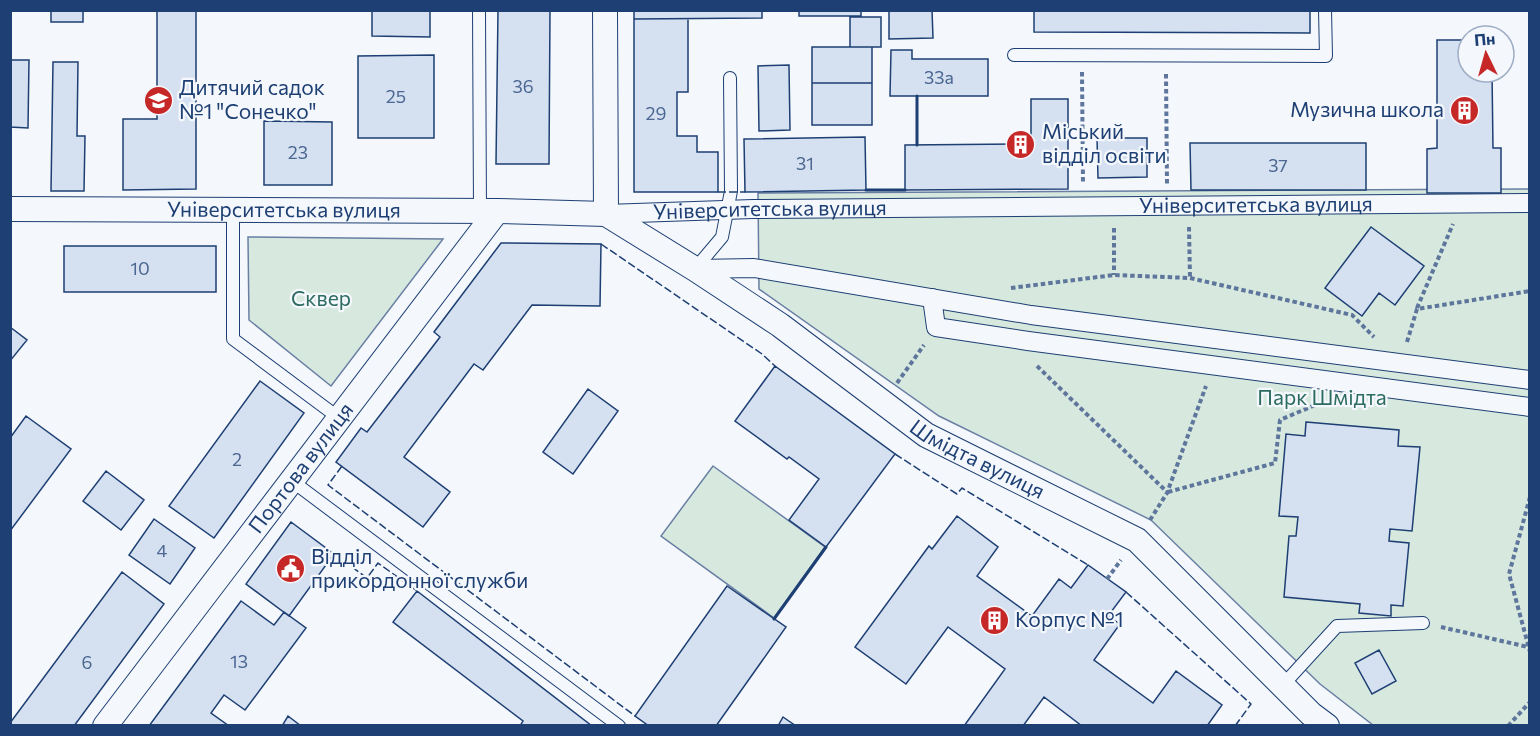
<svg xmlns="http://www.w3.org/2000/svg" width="1540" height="736" font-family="Commissioner,sans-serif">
  <rect width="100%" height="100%" fill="#f4f7fb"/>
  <path fill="#d7e8df" stroke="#687fa3" stroke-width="1.5" d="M1529,189v536h-156l-53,-41 -169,-164 -212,-104 -180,-127 -1,-96z
    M248,237l195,2 -112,147 -82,-66z
    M713,466l112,81 -51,71 -113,-82z"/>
  <path fill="#d5e0f0" stroke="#1d3f73" stroke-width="1.5" d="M51,10h32v12h-32z
    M157,10h39v179l-73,1v-71h34z
    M372,10h58v27l-58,-1z
    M498,10h52l-1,154h-53z
    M634,10h128v8l-128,1z
    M799,10h62v6h-62z
    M889,10h43l1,28 -44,1z
    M1034,10h276v23l-276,-1z
    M850,17h31v30h-31z
    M634,19h54v73h-11v44h20v16h21v40h-84z
    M1437,40h31v32h24l1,76h8v45h-74v-44l10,-1z
    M812,47h60v36h-60z
    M891,50h21v9h76v37h-98z
    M434,55v83h-76v-82z
    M10,60h19l-1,68 -18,-1z
    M53,62h25l-1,74h8l-1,55h-33z
    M789,65l1,65 -31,1 -1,-65z
    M812,83h60v42h-60z
    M1031,99h37v90l-163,1v-45l126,-1z
    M264,121l68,1v63h-68z
    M865,137l1,53 -121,2 -1,-53z
    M1097,138h50v39l-49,1z
    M1190,143h176v47h-175z
    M1371,227l53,39 -29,39 -16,-12 -17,23 -37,-28z
    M501,243l100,1 -1,62 -68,-1 -49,65 -9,-6 -70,93 46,35 -27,35 -87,-65 25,-34 6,4 73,-95 -6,-5z
    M64,246h152v46h-152z
    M10,327l17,13 -17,21z
    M775,366l120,88 -69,93 -37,-27 30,-41 -30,-22 -2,2 -52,-38z
    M260,381l44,32 -90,125 -45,-32z
    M588,389l30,22 -45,63 -30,-22z
    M26,416l45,33 -61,82v-93z
    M1306,422l93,8 -1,16 22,1 -8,84 -22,-2 -1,12 20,2 -6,63 -12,-1v11l-32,-3 1,-9 -76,-7 5,-61h7l2,-19 -19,-1 7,-82 19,2z
    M106,471l38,29 -23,30 -38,-29z
    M957,516l41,31 -21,29 55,40 27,-37 12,9 17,-23 38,27 -18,24 12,8 -26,36 59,43 23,-32 46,34 -15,21h-125l-38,-29 -21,29h-59l41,-57 -57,-42 -42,57 -51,-37 74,-101 3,3z
    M154,519l41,29 -25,36 -41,-29z
    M291,522l43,32 -45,62 -43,-32z
    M122,572l42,32 -90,122h-64v-3z
    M727,586l59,41 -70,99h-67l-14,-10z
    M417,591l175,135h-72l3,-5 -130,-99z
    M241,601l33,24 10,-13 22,16 -61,82 -21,-15 -13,18 18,13h-80z
    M1379,650l17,31 -24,13 -17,-31z
    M288,716l13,10h-19z
    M783,717l13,9h-18z"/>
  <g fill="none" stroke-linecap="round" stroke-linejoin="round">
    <defs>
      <path id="service" d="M479,10l1,201
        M1014,55l312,1 -1,-46
        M233,210v129l106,79
        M695,269l27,-32 9,-46 -1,-113
        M292,481l327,245
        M1283,685l54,-59 86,-3"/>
      <g id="pedestrian">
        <path id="s1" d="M606,214l147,-5 777,-6"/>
        <path d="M695,269l59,-1 277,47 499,65"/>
        <path d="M932,298l4,29 92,14 502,66"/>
      </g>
      <g id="minor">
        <path d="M605,10l1,204"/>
        <path id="s2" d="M10,209l487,2 109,3"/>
        <path id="s3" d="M606,214l89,55 85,56 146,110 211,105 174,174 16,12"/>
        <path id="s4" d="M105,726l392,-515"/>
      </g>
    </defs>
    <use href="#service" stroke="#1d3f73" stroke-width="14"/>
    <use href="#pedestrian" stroke="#1d3f73" stroke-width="20"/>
    <use href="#minor" stroke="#1d3f73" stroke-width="26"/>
    <path stroke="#5e769c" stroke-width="4" stroke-dasharray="4.5 3" stroke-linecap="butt" d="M1082,72l1,112
      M1166,74l1,110
      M1189,227l1,51
      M1114,228v47
      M1011,288l103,-13 76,3 162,37 22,22
      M1417,308l36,-84
      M1407,342l10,-33 113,-18
      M1037,366l130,126
      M897,383l27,-38
      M1168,492l107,-29 5,-43 42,-18
      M1530,497l-21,77 21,78
      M1150,520l17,-27 39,-107
      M1107,579l14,-19
      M1441,627l87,20
      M1508,726l22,-24"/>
    <use href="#service" stroke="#f4f7fb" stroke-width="12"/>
    <use href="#pedestrian" stroke="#f4f7fb" stroke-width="18"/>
    <use href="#minor" stroke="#f4f7fb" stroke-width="24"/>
    <path stroke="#1d3f73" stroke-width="1.5" stroke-dasharray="8 3" stroke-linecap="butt" d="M718,192h27
      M601,244l161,110 13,12
      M895,454l62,40 5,-6 126,77
      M342,466l-14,19 307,231
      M334,554l33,24 11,-15 39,28
      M1126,592l125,112 -16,22"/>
    <path stroke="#1d3f73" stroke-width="3" d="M917,96v49
      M866,190h39
      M774,619l52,-72"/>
  </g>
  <defs>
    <symbol id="school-disc" viewBox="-11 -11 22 22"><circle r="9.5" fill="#c62828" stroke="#f4f7fb"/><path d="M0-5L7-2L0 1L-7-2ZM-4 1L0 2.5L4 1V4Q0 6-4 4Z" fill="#fff"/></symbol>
    <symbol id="building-disc" viewBox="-11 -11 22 22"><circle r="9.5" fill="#c62828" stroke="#f4f7fb"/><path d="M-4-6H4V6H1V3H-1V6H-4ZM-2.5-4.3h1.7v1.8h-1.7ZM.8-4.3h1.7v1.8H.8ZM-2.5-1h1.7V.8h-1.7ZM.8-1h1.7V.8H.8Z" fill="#fff"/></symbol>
    <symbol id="civic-disc" viewBox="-11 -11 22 22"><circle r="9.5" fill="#c62828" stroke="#f4f7fb"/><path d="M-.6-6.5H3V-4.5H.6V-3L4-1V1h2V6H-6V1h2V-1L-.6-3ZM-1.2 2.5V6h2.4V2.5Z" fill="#fff"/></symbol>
  </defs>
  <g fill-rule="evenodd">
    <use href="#school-disc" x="142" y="84" width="33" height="33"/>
    <use href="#building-disc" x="1448" y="94" width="33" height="33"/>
    <use href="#building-disc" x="1004" y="128" width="33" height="33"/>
    <use href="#civic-disc" x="274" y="552" width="33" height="33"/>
    <use href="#building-disc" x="978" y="604" width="33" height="33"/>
  </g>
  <g text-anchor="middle" stroke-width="4.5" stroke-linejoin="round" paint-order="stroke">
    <g font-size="18" fill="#4b6792">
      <text x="939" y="84">33а</text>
      <text x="523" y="93">36</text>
      <text x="396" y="103">25</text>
      <text x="656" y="120">29</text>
      <text x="298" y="159">23</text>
      <text x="805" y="170">31</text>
      <text x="1278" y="172">37</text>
      <text x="140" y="275">10</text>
      <text x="237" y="466">2</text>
      <text x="162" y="557">4</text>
      <text x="239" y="668">13</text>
      <text x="87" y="669">6</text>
    </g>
    <g font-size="21" fill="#1d3f73" stroke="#f4f7fb" text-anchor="start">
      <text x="179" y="95">Дитячий садок<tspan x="179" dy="24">№1 "Сонечко"</tspan></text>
      <text x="1444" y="117" text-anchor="end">Музична школа</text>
      <text x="1042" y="139">Міський<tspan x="1042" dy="24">відділ освіти</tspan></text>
      <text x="311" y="564">Відділ<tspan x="311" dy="24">прикордонної служби</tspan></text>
      <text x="1015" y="627">Корпус №1</text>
    </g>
    <g font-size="21" fill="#1d3f73" stroke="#f4f7fb">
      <text dy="7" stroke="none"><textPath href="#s1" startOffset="650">Університетська вулиця</textPath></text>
      <text dy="7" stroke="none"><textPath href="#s2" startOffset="274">Університетська вулиця</textPath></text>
      <text dy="7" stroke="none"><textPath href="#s1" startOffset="164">Університетська вулиця</textPath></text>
      <text dy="7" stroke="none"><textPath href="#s3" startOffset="446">Шмідта вулиця</textPath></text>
      <text dy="7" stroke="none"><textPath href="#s4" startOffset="324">Портова вулиця</textPath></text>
    </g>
    <g font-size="21" fill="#2c6c60" stroke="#f4f7fb">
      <text x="321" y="306">Сквер</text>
      <text x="1322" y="405">Парк Шмідта</text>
    </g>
  </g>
  <rect width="1540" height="736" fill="none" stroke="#1d3f73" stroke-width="24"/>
  <g transform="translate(1486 54) rotate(355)"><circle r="28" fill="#f4f7fb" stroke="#9eadc5" stroke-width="1.5"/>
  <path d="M0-4.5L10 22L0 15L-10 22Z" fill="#c62828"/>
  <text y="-9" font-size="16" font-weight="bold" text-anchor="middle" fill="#1d3f73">Пн</text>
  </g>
</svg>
